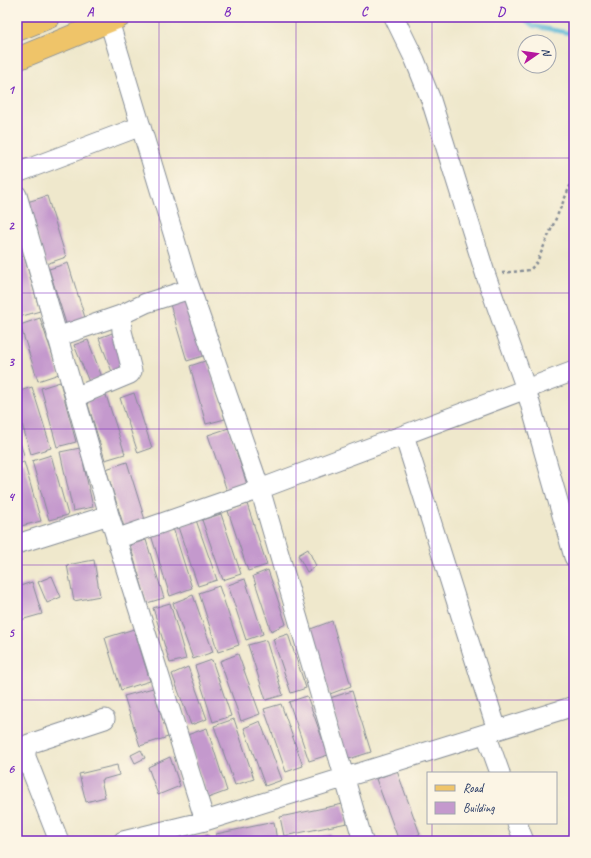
<svg xmlns="http://www.w3.org/2000/svg" width="591" height="858" font-family="Caveat,sans-serif">
  <rect width="100%" height="100%" fill="#fcf5e5"/>
  <filter id="ink" filterUnits="userSpaceOnUse"><feTurbulence type="fractalNoise" baseFrequency=".025" numOctaves="2"/><feDisplacementMap in="SourceGraphic" scale="8" xChannelSelector="R" yChannelSelector="G"/><feConvolveMatrix kernelMatrix="1 2 1 2 8 2 1 2 1" color-interpolation-filters="sRGB"/></filter>
  <filter id="wash" filterUnits="userSpaceOnUse"><feTurbulence type="fractalNoise" baseFrequency=".012" numOctaves="4" result="noise"/><feDisplacementMap in="SourceGraphic" scale="16" xChannelSelector="R" yChannelSelector="G"/><feGaussianBlur stdDeviation="0.9" result="paint"/><feColorMatrix in="noise" values="0 0 0 0 0 0 0 0 0 0 0 0 0 0 0 0 0 1.4 0 .05"/><feComposite in="paint" operator="in"/></filter>
  <g filter="url(#wash)">
    <rect width="100%" height="100%" fill="#efe8cc"/>
    <g fill="none" stroke-linecap="round" stroke-linejoin="round">
      <path stroke="#57b5d5" stroke-width="4.5" d="M522,17l11,9 36,7 5,-3"/>
    </g>
    <g id="blocks">
      <path fill="#c499cd" d="M47,196l19,61 -20,7 -19,-62z
        M24,256l16,55 -21,6 -2,-6v-53z
        M68,263l19,61 -19,6 -19,-61z
        M188,295l18,60 -19,6 -18,-60z
        M40,318l19,56 -21,7 -18,-56z
        M115,332l14,39 -15,6 -15,-39z
        M88,340l14,37 -13,5 -15,-37z
        M208,360l17,59 -19,5 -16,-58z
        M60,382l16,60 -19,5 -16,-59z
        M32,387l19,61 -20,6 -14,-46v-16z
        M134,393l18,55 -14,5 -18,-55z
        M106,395l19,59 -20,6 -18,-59z
        M229,428l19,60 -20,6 -20,-59z
        M17,433l7,22 -7,2z
        M80,448l13,59 -20,4 -13,-59z
        M51,455l17,60 -19,5 -17,-59z
        M24,462l17,59 -20,5 -4,-15v-47z
        M127,462l18,58 -21,7 -18,-58z
        M247,504l20,61 -19,6 -20,-60z
        M221,514l20,60 -18,6 -21,-60z
        M196,520l21,60 -19,6 -20,-59z
        M173,528l19,60 -22,8 -19,-61z
        M146,540l18,58 -17,5 -17,-58z
        M308,549l8,17 -9,6 -9,-17z
        M94,560l6,36 -26,5 -7,-36z
        M268,570l18,54 -15,7 -18,-55z
        M52,576l9,21 -14,6 -9,-21z
        M245,579l18,55 -17,6 -18,-55z
        M32,582l10,32 -25,7v-34z
        M219,586l20,59 -21,7 -19,-59z
        M193,595l20,57 -20,7 -20,-56z
        M170,603l16,56 -16,4 -17,-55z
        M332,621l19,65 -21,8 -22,-64z
        M134,629l16,52 -29,9 -16,-52z
        M288,634l18,54 -15,5 -18,-54z
        M266,640l17,55 -17,5 -18,-55z
        M238,654l22,60 -19,7 -21,-60z
        M212,660l19,56 -18,6 -18,-56z
        M188,667l19,52 -16,6 -19,-51z
        M153,688l15,49 -28,9 -16,-50z
        M352,691l19,61 -25,8 -16,-62z
        M307,696l21,59 -19,6 -20,-59z
        M281,704l22,62 -17,6 -22,-63z
        M234,719l20,60 -19,6 -21,-59z
        M260,721l22,59 -17,6 -21,-58z
        M207,728l20,63 -19,7 -21,-63z
        M141,750l4,8 -10,5 -4,-8z
        M170,757l10,29 -22,9 -10,-28z
        M117,765l2,10 -18,5 4,17 -19,5 -7,-28z
        M397,771l23,63 -20,7h-1l-23,-62z
        M343,804l4,19 -63,13 -4,-19z
        M274,822l3,19h-60l-1,-7z
        M331,834l2,7h-22v-2z
        M208,835l2,6h-20z"/>
    </g>
  </g>
  <g filter="url(#ink)">
    <use href="#blocks" fill-opacity="0" stroke="#858c95" stroke-width="1"/>
    <g fill="none" stroke-linecap="round" stroke-linejoin="round">
      <defs>
        <path id="minor" d="M394,17l21,43 16,40 55,176 40,113 48,168
          M109,21l77,255 74,213 103,352
          M17,173l124,-47
          M17,195l92,320 96,306
          M57,337l64,-22 25,-12 44,-14
          M75,397l55,-23 2,-3 -10,-40 -1,-16
          M404,435l93,295
          M116,539l144,-50 314,-118
          M17,544l92,-29
          M486,734l14,39
          M517,823l7,18
          M59,841l-33,-84v-6l3,-7 76,-25
          M123,841l82,-20 369,-115"/>
        <path id="major" d="M17,30l32,-13
          M17,59l102,-42"/>
      </defs>
      <use href="#minor" stroke="#858c95" stroke-width="21"/>
      <use href="#major" stroke="#858c95" stroke-width="24"/>
      <path stroke="#858c95" stroke-width="2.5" stroke-dasharray="3 3" stroke-linecap="butt" d="M502,273l28,-3 7,-8 37,-85"/>
      <use href="#minor" stroke="#fff" stroke-width="19"/>
      <use href="#major" stroke="#efc469" stroke-width="22"/>
    </g>
  </g>
  <path fill="none" stroke="#7b2cbf" stroke-width="1" stroke-opacity="0.55" d="M159,17v824M296,17v824M432,17v756M17,158h557M17,293h557M17,429h557M17,565h557M17,700h557M432,823v18"/>
  <rect width="591" height="858" fill="none" stroke="#fcf5e5" stroke-width="44"/>
  <rect x="427" y="772" width="130" height="52" fill="#fcf5e5" stroke="#a2a6af"/>
  <rect x="435" y="785" width="20" height="6" fill="#efc469" stroke="#a2a6af"/>
  <text x="463" y="792" font-size="12" fill="#1b2f5e">Road</text>
  <rect x="435" y="802" width="20" height="12" fill="#c499cd" stroke="#a2a6af"/>
  <text x="463" y="812" font-size="12" fill="#1b2f5e">Building</text>
  <g transform="translate(537 54) rotate(77)"><circle r="19" fill="#fcf5e5" stroke="#a2a6af"/>
  <path d="M0-3L7 15L0 10L-7 15Z" fill="#b5179e"/>
  <text y="-6" font-size="11" font-weight="bold" text-anchor="middle" fill="#1b2f5e">N</text>
  </g>
  <rect x="22" y="22" width="547" height="814" fill="none" stroke="#7b2cbf" stroke-width="1.5"/>
  <g font-size="13" text-anchor="middle" font-weight="bold" fill="#7b2cbf">
    <text x="90" y="16">A</text>
    <text x="227" y="16">B</text>
    <text x="364" y="16">C</text>
    <text x="501" y="16">D</text>
    <text x="11" y="94">1</text>
    <text x="11" y="230">2</text>
    <text x="11" y="366">3</text>
    <text x="11" y="501">4</text>
    <text x="11" y="637">5</text>
    <text x="11" y="773">6</text>
  </g>
</svg>
